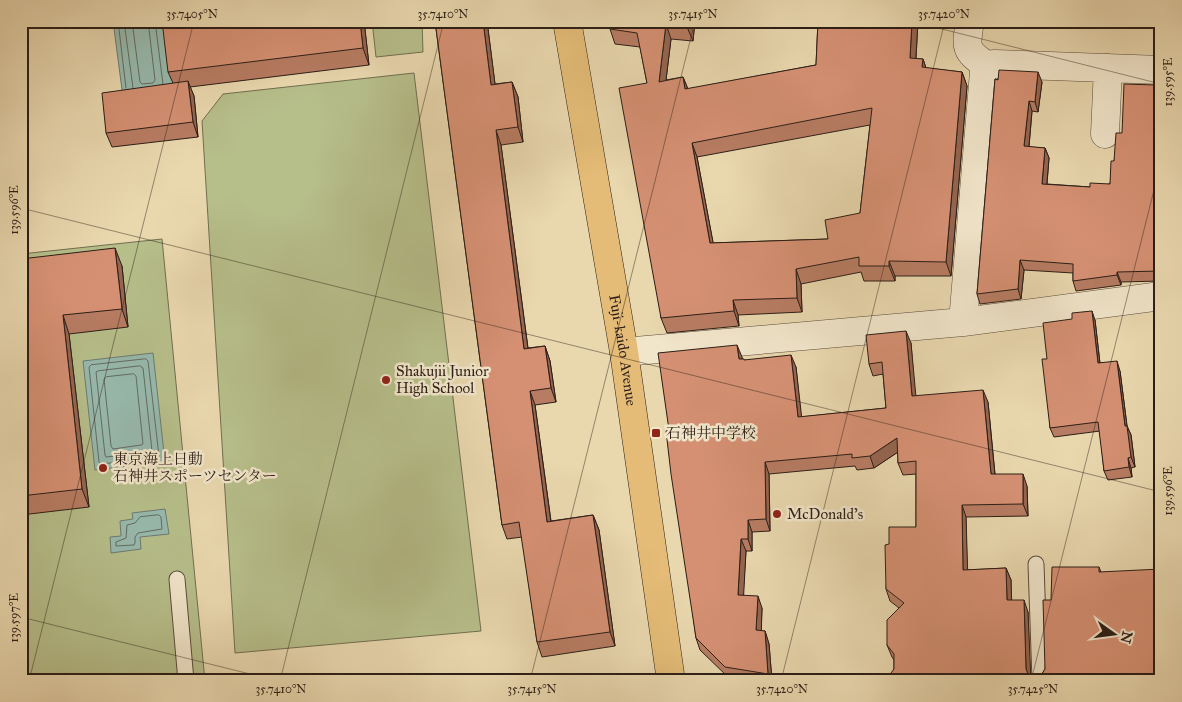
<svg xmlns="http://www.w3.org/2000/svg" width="1182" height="702" font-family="'IM FELL Great Primer','Noto Serif JP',serif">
  <rect width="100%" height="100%" fill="#e9d7ae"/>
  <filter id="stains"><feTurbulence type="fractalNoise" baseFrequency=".004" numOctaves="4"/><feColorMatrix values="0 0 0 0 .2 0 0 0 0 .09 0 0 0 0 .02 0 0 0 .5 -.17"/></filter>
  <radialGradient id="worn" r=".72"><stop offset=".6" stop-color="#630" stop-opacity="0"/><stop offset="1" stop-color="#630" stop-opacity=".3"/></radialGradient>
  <path fill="#b6be8a" stroke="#716e50" d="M372,21h50l1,31 -47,5z
    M414,73l67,558 -246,22 -33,-532 21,-27z
    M162,239l43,442h-184v-427z"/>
  <path fill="#97b9ad" stroke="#6c7b71" d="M113,21h53l10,77 -52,7z
    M153,353l12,109 -70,8 -12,-109z
    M165,509l4,25 -29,3 1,12 -30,4 -1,-16 11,-1 -1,-15 13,-2 -1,-6z"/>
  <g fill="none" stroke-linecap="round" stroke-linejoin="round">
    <path stroke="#626c62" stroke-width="1" d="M118,21l8,67
      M124,21l9,67
      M132,21l8,61 2,2 11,-1 2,-3 -7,-59
      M155,21l8,63
      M146,359l2,2 11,95 -2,2 -56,6 -2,-2 -10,-95 2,-2z
      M140,366l3,2 9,83 -2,1 -44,5 -1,-2 -9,-83 2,-1z
      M134,374l2,2 7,68 -2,1 -28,4 -2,-3 -7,-67 2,-2z
      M159,515l2,2 1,12 -24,4 -3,4v6l-1,2 -18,1v-4l10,-4 1,-13 8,-2 5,-6z"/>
    <defs>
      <path id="service" d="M1036,564l4,117
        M177,579l9,102"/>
      <path id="minor" d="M970,21c-4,26 -6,29 16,44l9,-1 166,6
        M1105,134l3,-66
        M963,322l21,-250 2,-7
        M624,352l339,-30 198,-26"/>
      <g id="primary">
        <path id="s1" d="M567,21l57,331 47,329"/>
      </g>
    </defs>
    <use href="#service" stroke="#5b4c3c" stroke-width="17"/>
    <use href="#minor" stroke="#5b4c3c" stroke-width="29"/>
    <use href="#primary" stroke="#2c1e16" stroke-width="29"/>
    <use href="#service" stroke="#f1e5ca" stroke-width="15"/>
    <use href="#minor" stroke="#f1e5ca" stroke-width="28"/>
    <use href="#primary" stroke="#e4bc77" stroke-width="28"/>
  </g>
  <path fill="#b77c63" stroke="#2c1e16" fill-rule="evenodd" d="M364,21l5,44 -179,22 4,9 4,41 -86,10 -6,-14 67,-50 -5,-11z
    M435,21h52l8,63 17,-2 6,15 5,45 -22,3 27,203 17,-2 5,15 6,41 -21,3 16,116 42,-6 6,15 16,116 -73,11 -5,-15 -15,-105 -15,2 -5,-14z
    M611,21h84l-2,20 -22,-2 -5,41 17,-3 5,12 128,-24 2,-44h100l-2,38h7l3,9 36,4 5,14 -16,190h-56v5h-31l-3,-9 -60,12 1,28 -64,3 1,11 -72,7 -6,-15 -14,-235 -7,-36 -25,-3 -5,-15zM870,125l-10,88 -32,26 -115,4 -16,-86z
    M995,79l47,3 -4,30 -6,-1 -3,36 16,1 4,10 -2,26 43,3 20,-3 4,-23 8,-28 35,-43 4,3v188l-40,1v3l-45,6 -3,-10v-8l-49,-3 -3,29 -41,5 -3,-10z
    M21,259l101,7 6,61 -59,7 20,173 -68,8z
    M1095,320l5,43 20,8 7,55 4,9 4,32 -4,1 1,9 -24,3 -4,-9 -4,-40 -46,6 -4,-9 -3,-69z
    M911,343l4,53 73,6 7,72 32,12 1,30 -62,1 1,53 39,-2 5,12v20l17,12 2,64 2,1h8l5,-8 6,-69 48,-33 2,5 60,109h-273l6,-12v-9l-2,-3 -5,-12 12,-37 -9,-7 -4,-12 3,-45 27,-17v-53l-13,1 -5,-12v-11l-24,16 -17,2 -2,-4 -86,8 1,57 -18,1v19h-6l-3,44 19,13 -1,23h4l4,13 3,37h-32l-10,-2 -30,-29 -4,-12 -27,-208 73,-73v2l2,1 52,7 5,50 85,-9 -3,-34 -10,2 -4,-12z"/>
  <path fill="#956550" stroke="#2c1e16" d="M360,21h4l5,44 -6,-17z
    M483,21h4l10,79 -6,-15z
    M688,21h7l-2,20 -6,-14z
    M912,21h6l-3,52 -5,-15z
    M666,24l5,15 -7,57 -5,-14z
    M923,59l5,15 -6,-7z
    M962,72l5,14 -16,190 -5,-14z
    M1038,72l4,10 -4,30 -3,-10z
    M683,77l6,15 -4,-3z
    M188,81l6,15 4,41 -5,-15z
    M512,82l6,15 5,45 -5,-15z
    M1160,90l1,3v27l-2,-3z
    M1029,101l3,10 -4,45 -4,-10z
    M496,130l5,15 29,219 -6,-15z
    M692,143l5,14 19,101 -6,-15z
    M1045,148l4,10 -3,36 -4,-10z
    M115,248l7,18 6,61 -6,-18z
    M1020,260l4,10 -3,29 -3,-10z
    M889,261l6,15v5l-6,-15z
    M796,269l5,15 1,28 -5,-14z
    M1117,272l4,10v3l-4,-10z
    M733,300l5,15 1,11 -5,-15z
    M1092,311l3,9 6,53 -3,-10z
    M63,315l6,19 20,173 -7,-18z
    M906,331l5,12 6,65 -5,-12z
    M737,345l5,12 1,14 -4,-12z
    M545,346l5,15 6,41 -5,-14z
    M791,355l5,12 7,62 -5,-12z
    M1117,361l3,10 7,55 4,9 4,32 -4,-10 -6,-31z
    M983,390l5,12 8,84 -5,-12z
    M530,391l5,14 18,132 -6,-15z
    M897,438l4,12 -27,18 -4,-12z
    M1128,458l3,10 1,9 -3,-10z
    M765,462l4,12 1,57 -4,-12z
    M1023,474l4,12 1,30 -5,-12z
    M962,505l4,12 2,65 -5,-12z
    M593,515l6,15 16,116 -5,-14z
    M748,520l4,12v19l-4,-12z
    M741,539l5,12 -3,56 -5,-12z
    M1006,568l5,12 1,32 -5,-12z
    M758,596l4,12 -1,34 -5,-12z
    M1024,600l4,12 3,69 -5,-12z
    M765,631l4,13 3,37h-2l-2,-7z"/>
  <path fill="#d59073" stroke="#2c1e16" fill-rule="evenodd" d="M162,21h198l3,27 -195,24z
    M435,21h48l8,64 21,-3 6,45 -22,3 28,219 21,-3 6,42 -21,3 17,131 46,-7 17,117 -73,10 -18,-120 -17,3z
    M611,21h77l-1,6 -21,-3 -7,58 24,-5 2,12 131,-24 2,-44h94l-2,37 13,1 -1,8 40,5 -16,190 -57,-1v5h-30v-9l-63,12 1,29 -64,2 1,11 -73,7 -42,-230 28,-5 -10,-50 -27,-4zM872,108l-12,105 -35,7 3,19 -118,4 -18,-100z
    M999,70l39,2 -3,30 -6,-1 -5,45 21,2 -3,36 48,3v-4l20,1 1,-23h3l2,-28h6l2,-49 31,1 -1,5h6l-1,27h2v154l-44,1v3l-44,6v-17l-53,-4 -2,29 -41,5 18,-215 3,1z
    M188,81l5,41 -87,11 -4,-40z
    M115,248l7,61 -59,6 19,174 -61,7v-237z
    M1092,311l6,52 19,-2 8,65h2l4,31 -3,1 1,9 -25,4 -6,-49 -48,6 -8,-69h5l-4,-36 29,-4v-6z
    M906,331l6,65 71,-6 8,84h32v30l-61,1 1,65 43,-2 1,32h17l2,69 2,5 4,3h8l5,-8 -2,-69h8l1,-33h47v5l62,-3v112h-273v-4l6,-8v-15l-7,-9v-25l17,-17 -18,-14 -1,-44 4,-1v-17h27v-66l-18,2 -1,-25 -27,18 -18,2v-4l-87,8 1,57 -18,1v19h-7l-3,56 20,1 -2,34 9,1 3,43 -43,-7 -29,-29 -25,-164 -5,-43 3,-1 -11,-77 79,-8 2,14h5v1l47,-5 7,62 88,-9 -4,-46 -13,2 -3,-29z"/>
  <path fill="none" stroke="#2c1e16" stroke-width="1" stroke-opacity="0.45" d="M910,21l251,63M21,208l1140,284M21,617l257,64M29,681l165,-660M280,681l164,-660M530,681l165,-660M781,681l164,-660M1031,681l130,-519"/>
  <g fill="#8f2418" stroke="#f1e5ca" stroke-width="2">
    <circle cx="386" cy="380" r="5"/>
    <rect x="651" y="428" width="10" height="10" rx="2.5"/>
    <circle cx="103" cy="468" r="5"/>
    <circle cx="777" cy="514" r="5"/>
  </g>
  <g text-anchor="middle" stroke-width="5" stroke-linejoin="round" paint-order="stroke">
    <g font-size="15" fill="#2c1e16" stroke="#f1e5ca">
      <text dy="5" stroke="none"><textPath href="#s1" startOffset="334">Fuji-kaido Avenue</textPath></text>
    </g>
    <g font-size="15" fill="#2c1e16" stroke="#f1e5ca" text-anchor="start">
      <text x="396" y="376">Shakujii Junior<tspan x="396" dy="17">High School</tspan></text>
      <text x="666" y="438">石神井中学校</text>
      <text x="113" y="464">東京海上日動<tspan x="113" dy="17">石神井スポーツセンター</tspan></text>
      <text x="787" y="519">McDonald's</text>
    </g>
  </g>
  <rect width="1182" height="702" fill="none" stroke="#e9d7ae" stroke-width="55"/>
  <g transform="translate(1114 634) rotate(104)" stroke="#f1e5ca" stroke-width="4" paint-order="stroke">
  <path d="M0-4L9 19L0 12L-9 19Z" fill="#2c1e16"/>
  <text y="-8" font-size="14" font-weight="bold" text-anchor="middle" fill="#2c1e16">N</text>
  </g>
  <rect x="28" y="28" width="1126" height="646" fill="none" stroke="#2c1e16" stroke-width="2"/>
  <g font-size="12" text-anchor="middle" fill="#2c1e16">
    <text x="192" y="18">35.7405°N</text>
    <text x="443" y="18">35.7410°N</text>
    <text x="693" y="18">35.7415°N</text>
    <text x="944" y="18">35.7420°N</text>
    <text transform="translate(1168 82) rotate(-90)" y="4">139.595°E</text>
    <text transform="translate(14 210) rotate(-90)" y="4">139.596°E</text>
    <text transform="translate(1168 491) rotate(-90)" y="4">139.596°E</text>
    <text transform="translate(14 618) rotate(-90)" y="4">139.597°E</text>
    <text x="281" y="693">35.7410°N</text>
    <text x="532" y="693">35.7415°N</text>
    <text x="782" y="693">35.7420°N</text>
    <text x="1033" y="693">35.7425°N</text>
  </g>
  <rect width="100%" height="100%" filter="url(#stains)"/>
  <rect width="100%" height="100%" fill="url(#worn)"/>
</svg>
